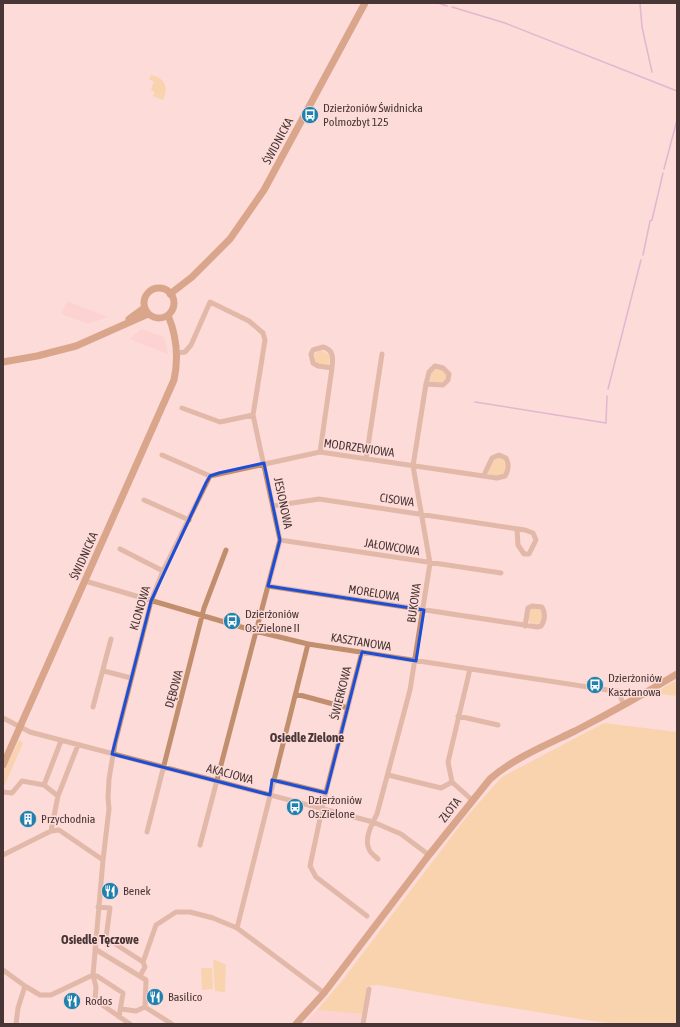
<svg xmlns="http://www.w3.org/2000/svg" width="680" height="1027" font-family="'Asap Condensed',sans-serif">
  <rect width="100%" height="100%" fill="#fddbd8"/>
  <path fill="#fdcbc7" d="M67,301l41,16 -20,7 -27,-10z
    M142,329l22,8 4,17 -39,-15z
    M317,1010l46,4 -2,10h-57z"/>
  <path fill="#f2ca7a" d="M151,75c14,3 18,12 12,25l-10,-4 2,-4 -4,-2 3,-8 -5,-3z
    M321,350l9,5 -1,10h-9l-5,-3 -1,-8z
    M436,369h4l7,5 -1,4 -6,5 -10,-2 1,-9z
    M498,457l6,2 2,7 -1,6 -4,4 -13,-2 4,-14z
    M527 616a8 8 0 1 1 16 0a8 8 0 1 1-16 0Z
    M677,680v16l-23,-3z
    M604,723l73,9v292h-57l-27,-3 -112,-18 -102,-18 -12,1 -4,28 -46,-4 24,-28 127,-167 34,-38z
    M19,740l4,3 -20,46v-16z
    M213,959l13,6 -1,27 -10,-1z
    M201,968h11l1,21 -11,1z"/>
  <g fill="none" stroke-linecap="round" stroke-linejoin="round">
    <path stroke="#c388c8" stroke-width="1.5" d="M438,3l9,3
      M640,3l2,24 10,45
      M452,7l53,16 172,68
      M664,169l13,-49
      M643,255l7,-34 2,-1 11,-47
      M608,389l33,-129
      M475,402l131,21 1,-27"/>
    <path stroke="#c28f6e" stroke-width="5" d="M177,353l8,-1 6,-7 19,-43 39,19 14,12 2,7 -12,75 27,125 -80,305
      M182,408l38,14 33,-7
      M320,452l12,-84c1,-10 2,-18 -9,-21l-10,3 -2,4 2,9 5,3 14,2
      M162,455l48,21
      M366,459l16,-105
      M210,476l110,-24 177,26 8,-2c4,-6 4,-12 1,-18l-7,-3 -7,3 -8,17
      M144,500l45,20
      M273,506l46,-7 206,31 8,3 3,7 -7,14h-5l-6,-9 -1,-16
      M280,540l221,33
      M120,549l43,22
      M85,581l170,50 53,13 326,50 4,2
      M268,586l269,41 4,-1c4,-6 5,-12 1,-19l-10,-1 -4,2 -3,18
      M362,652l-38,148 -14,66 6,11 51,39
      M470,669l-22,93 4,20 20,18
      M104,671l27,7
      M618,691l6,14
      M296,694l52,14
      M93,707l18,-68
      M458,716l40,9
      M3,718l27,14 343,90 28,12 28,21
      M388,775l53,13 11,-6
      M273,780l53,13
      M44,785l14,11
      M3,792l9,1 10,-12 22,4 17,-44
      M51,831l7,-35 20,-51
      M147,832l57,-224 22,-58
      M3,855l48,-24 8,-1 44,30
      M378,859c-3,-3 -8,-6 -9,-10 -5,-9 3,-26 8,-35l33,-124 20,-127 -17,-97 13,-82 17,1 5,-5 1,-6 -6,-6 -8,-2 -6,6 -3,12
      M98,907l12,1 -4,30 37,24
      M237,928l71,-284
      M95,949l51,31 -1,27
      M3,970l22,16
      M140,976l5,-9 -2,-5 13,-37 20,-13h14l23,6 24,10 87,65
      M121,1009l15,2 9,-4 27,17
      M16,1024l2,-16 7,-22 15,9h11l42,-20 4,1 26,17 -4,24
      M130,1024l-35,-24 1,-13 -3,-12 10,-115 6,-51 -1,-11 1,-19 6,-36 36,-142 12,-30 47,-95
      M363,1024l6,-35"/>
    <path stroke="#ae642e" stroke-width="7" d="M144 303a15 15 0 1 1 30 0a15 15 0 1 1-30 0Z
      M170,294l22,-17 38,-38 34,-49 101,-187
      M129,319l15,-11
      M3,362l34,-6 39,-10 72,-32
      M3,765l171,-385c5,-23 3,-43 -6,-65
      M296,1024l28,-31 105,-138 61,-76c24,-21 56,-34 85,-48 35,-18 69,-37 102,-57"/>
  </g>
  <path d="M0 0H680V1027H0ZM264,463l16,77 -12,46 156,24 -8,51 -54,-9 -36,141 -54,-13 -2,15 -158,-41 39,-153 55,-118 4,-7 9,-3z" fill="#fddbd8" fill-opacity=".55" fill-rule="evenodd"/>
  <path fill="none" stroke="#1d4ed8" stroke-width="3" stroke-linejoin="round" d="M264,463l16,77 -12,46 156,24 -8,51 -54,-9 -36,141 -54,-13 -2,15 -158,-41 39,-153 55,-118 4,-7 9,-3z"/>
  <defs>
    <symbol id="bus-disc" viewBox="-11 -11 22 22"><circle r="9.5" fill="#2181ad" stroke="#fddbd8"/><path d="M-5-6H5V4H4V6H2V4H-2V6H-4V4H-5ZM-3.5-4V0h7V-4ZM-3.5 1.2v1.5H-2V1.2ZM2 1.2v1.5H3.5V1.2Z" fill="#fff"/></symbol>
    <symbol id="building-disc" viewBox="-11 -11 22 22"><circle r="9.5" fill="#2181ad" stroke="#fddbd8"/><path d="M-4-6H4V6H1V3H-1V6H-4ZM-2.5-4.3h1.7v1.8h-1.7ZM.8-4.3h1.7v1.8H.8ZM-2.5-1h1.7V.8h-1.7ZM.8-1h1.7V.8H.8Z" fill="#fff"/></symbol>
    <symbol id="restaurant-disc" viewBox="-11 -11 22 22"><circle r="9.5" fill="#2181ad" stroke="#fddbd8"/><path d="M-5-6h1v4h1v-4h1v4h1v-4h1v5L-1.5 .5V6h-2V.5L-5-1ZM5-6V6H3V1.5H1.5Q1.5-4 5-6Z" fill="#fff"/></symbol>
  </defs>
  <g fill-rule="evenodd">
    <use href="#bus-disc" x="300" y="105" width="20" height="20"/>
    <use href="#bus-disc" x="222" y="611" width="20" height="20"/>
    <use href="#bus-disc" x="585" y="675" width="20" height="20"/>
    <use href="#bus-disc" x="285" y="797" width="20" height="20"/>
    <use href="#building-disc" x="18" y="809" width="20" height="20"/>
    <use href="#restaurant-disc" x="100" y="881" width="20" height="20"/>
    <use href="#restaurant-disc" x="145" y="987" width="20" height="20"/>
    <use href="#restaurant-disc" x="62" y="991" width="20" height="20"/>
  </g>
  <g text-anchor="middle" stroke-width="3" stroke-linejoin="round" paint-order="stroke">
    <g font-size="12" fill="#473635" stroke="#fddbd8" text-anchor="start">
      <text x="323" y="112">Dzierżoniów Świdnicka<tspan x="323" dy="14">Polmozbyt 125</tspan></text>
      <text x="245" y="618">Dzierżoniów<tspan x="245" dy="14">Os.Zielone II</tspan></text>
      <text x="608" y="682">Dzierżoniów<tspan x="608" dy="14">Kasztanowa</tspan></text>
      <text x="308" y="804">Dzierżoniów<tspan x="308" dy="14">Os.Zielone</tspan></text>
      <text x="41" y="823">Przychodnia</text>
      <text x="123" y="895">Benek</text>
      <text x="168" y="1001">Basilico</text>
      <text x="85" y="1005">Rodos</text>
    </g>
    <g font-size="12" fill="#473635" stroke="#fddbd8">
      <text transform="translate(278 141) rotate(-62)" y="4">ŚWIDNICKA</text>
      <text transform="translate(359 448) rotate(8)" y="4">MODRZEWIOWA</text>
      <text transform="translate(397 500) rotate(8)" y="4">CISOWA</text>
      <text transform="translate(283 503) rotate(78)" y="4">JESIONOWA</text>
      <text transform="translate(392 547) rotate(9)" y="4">JAŁOWCOWA</text>
      <text transform="translate(84 556) rotate(-66)" y="4">ŚWIDNICKA</text>
      <text transform="translate(374 593) rotate(9)" y="4">MORELOWA</text>
      <text transform="translate(414 603) rotate(-82)" y="4">BUKOWA</text>
      <text transform="translate(140 608) rotate(-73)" y="4">KLONOWA</text>
      <text transform="translate(361 642) rotate(9)" y="4">KASZTANOWA</text>
      <text transform="translate(174 689) rotate(-75)" y="4">DĘBOWA</text>
      <text transform="translate(341 693) rotate(-76)" y="4">ŚWIERKOWA</text>
      <text transform="translate(230 774) rotate(15)" y="4">AKACJOWA</text>
      <text transform="translate(450 810) rotate(-52)" y="4">ZŁOTA</text>
    </g>
    <g font-size="13" font-weight="bold" fill="#473635" stroke="#fddbd8">
      <text x="307" y="742">Osiedle Zielone</text>
      <text x="100" y="944">Osiedle Tęczowe</text>
    </g>
  </g>
  <rect width="680" height="1027" fill="none" stroke="#473635" stroke-width="8"/>
</svg>
